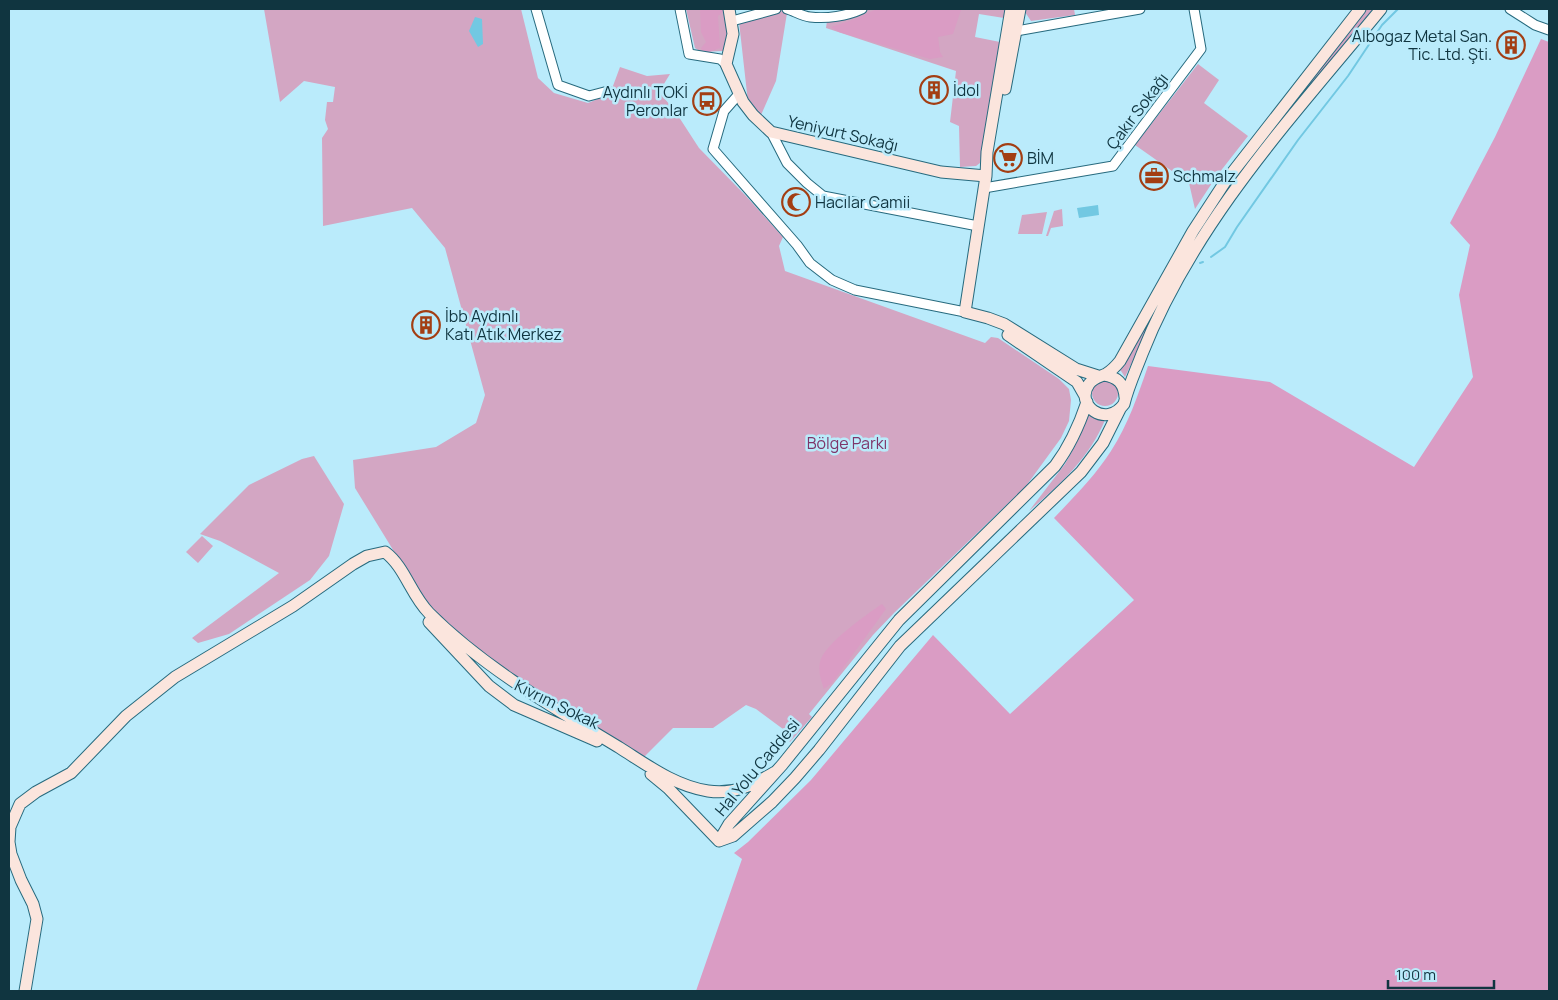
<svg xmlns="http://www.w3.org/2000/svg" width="1558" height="1000" font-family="Manrope,sans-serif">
  <rect width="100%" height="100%" fill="#baebfb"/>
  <path fill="#d3a6c3" d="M264,9h257l17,69 16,15 34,10 22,-9 10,-27 27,9 23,-2 -11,18 16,19 24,37 47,48 37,41 -4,9 6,25 200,72 6,-6 7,1 61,41 10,10 2,11 -2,21 -8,17 -35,48 -132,127 -21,22 -64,79 3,3 -22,25 -5,-6 2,-4 -31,-23 -10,-4 -33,23h-40l-31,31 -154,-102 -52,-44 -14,-16 -67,-109 -2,-28 83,-13 40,-24 9,-28 -40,-147 -33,-40 -89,18 -1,-88 6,-9 -3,-9 2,-18h6l2,-15 -31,-6 -24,21z
    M686,9h38l5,17 -6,25 -22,1 -6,-4z
    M870,9h136l-2,9 -25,-4 -4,23 25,5 -20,121 -4,3 -16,1 -1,-41 -9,-4 6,-51 -130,-43 1,-7c14,2 30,-5 43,-12z
    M1026,9h48l1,6 -44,6 -6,-9z
    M1367,9h6l-140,172 -21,30 -22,38 -2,-1c51,-86 117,-162 179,-239z
    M781,10l6,3 -11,68 -15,34 -13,-13 -9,-80z
    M1198,64l21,16 -15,23 44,33 -32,41 -21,32 -6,-26 -54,-38z
    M1062,209l1,17 -12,2 -3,8h-2l8,-25z
    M1047,212l-5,22h-24l4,-19z
    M1170,283l-45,94 -4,-6 -6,-3z
    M1092 393a13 13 0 1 1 26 0a13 13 0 1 1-26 0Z
    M1088,414l8,5 9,1c-15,37 -46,66 -76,91l36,-47 10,-18 11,-31z
    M314,456l30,48 -15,52 -19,24 -81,54 -31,9 -6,-5 87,-65 -59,-32 -20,-7 49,-49 53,-26z
    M202,536l11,10 -15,17 -12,-11z"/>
  <path fill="#da9cc4" d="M700,9h26l-8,7 2,32 -16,6 -3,-6 5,-6 -5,-10z
    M876,9h89l-4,1 -8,24 -15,3 2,15 3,5 -13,2 -91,-27 -8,-5 27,-9z
    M1541,39l8,3v949h-853l46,-132 -8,-6 14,-11 63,-62 122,-145 77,79 124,-114 -80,-82c20,-21 41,-42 57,-67 17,-26 27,-56 37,-85l122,16 144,85 59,-90 -14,-82 11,-50 -20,-22 45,-86z
    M882,604l4,5 -54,74 -8,6c-3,-8 -6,-17 -4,-27 3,-17 47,-48 62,-58z"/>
  <path fill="#72c8e2" d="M475,17l7,2 1,25 -5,3 -9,-16z
    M1098,205l1,10 -20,3 -2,-10z"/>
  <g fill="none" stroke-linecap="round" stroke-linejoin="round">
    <path stroke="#72c8e2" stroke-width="2" d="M1211,257l14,-10 12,-20 61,-87 50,-64 34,-51 16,-16
      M1200,263l3,-1"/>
    <defs>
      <path id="street" d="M536,9l22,76 31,11 19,-5
        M680,9l9,45 31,5 6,5
        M787,9c7,2 15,7 23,8 17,2 37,-1 52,-8
        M1510,9l25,16 14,5
        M732,21l44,-12
        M1016,31l124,-22
        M739,94l-15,17 -11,38 84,96 13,18 22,17 23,10 110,22
        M771,132l16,31 20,20 16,13 155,30
        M984,188l129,-22 88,-117 -7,-40"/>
      <path id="secondary" d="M729,9l4,25 -7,30 17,38 10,13 18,17 170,40 45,4
        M1360,9l-135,173 -32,49 -73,130c-4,5 -9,10 -14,13 -6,3 -12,3 -17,10 -15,21 17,45 35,20 4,-17 12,-34 18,-50 52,-132 150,-237 239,-345
        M1005,89l15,-80
        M965,312l21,-136 1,-24 24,-143
        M965,312l23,6 16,6 72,45 22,7
        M1008,335l69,47 8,14
        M1104,375c14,2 20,9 21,22
        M429,622l60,64 25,19 83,36
        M651,774l17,14 51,53
        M719,841l14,-5 39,-34 23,-24 24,-28 81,-104 181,-174 22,-29 17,-34
        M719,841l10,-17 53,-59 117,-145 156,-154c15,-20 24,-40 32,-64
        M25,991l12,-72 -4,-15 -12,-24 -10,-26 -2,-12 1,-15 10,-23 16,-12 35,-19 55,-57 49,-39 118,-71 60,-42 14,-8 18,-4c20,15 26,43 44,61 54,54 125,95 191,135 27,17 55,38 88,43 26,4 45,-6 67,-19"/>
    </defs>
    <use href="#street" stroke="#276a7e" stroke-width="11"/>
    <use href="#secondary" stroke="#276a7e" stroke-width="13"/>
    <use href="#street" stroke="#fff" stroke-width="9"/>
    <use href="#secondary" stroke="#fbe5dd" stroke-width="11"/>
  </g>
  <defs>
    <symbol id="building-ring" viewBox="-11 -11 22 22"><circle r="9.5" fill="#baebfb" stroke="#a33e13" stroke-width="1.5"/><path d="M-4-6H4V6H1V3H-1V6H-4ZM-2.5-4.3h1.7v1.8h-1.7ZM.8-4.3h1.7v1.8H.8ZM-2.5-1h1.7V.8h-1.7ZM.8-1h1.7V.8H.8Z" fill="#a33e13"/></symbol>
    <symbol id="bus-ring" viewBox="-11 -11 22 22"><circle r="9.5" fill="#baebfb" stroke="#a33e13" stroke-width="1.5"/><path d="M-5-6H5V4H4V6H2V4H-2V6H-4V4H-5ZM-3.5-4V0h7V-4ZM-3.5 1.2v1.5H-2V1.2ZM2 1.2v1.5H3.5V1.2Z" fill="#a33e13"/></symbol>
    <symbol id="supermarket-ring" viewBox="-11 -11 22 22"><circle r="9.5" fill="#baebfb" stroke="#a33e13" stroke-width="1.5"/><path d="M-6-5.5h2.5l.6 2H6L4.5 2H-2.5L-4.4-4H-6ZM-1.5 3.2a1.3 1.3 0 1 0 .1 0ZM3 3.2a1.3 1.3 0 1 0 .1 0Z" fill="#a33e13"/></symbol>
    <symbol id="office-ring" viewBox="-11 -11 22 22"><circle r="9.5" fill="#baebfb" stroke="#a33e13" stroke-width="1.5"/><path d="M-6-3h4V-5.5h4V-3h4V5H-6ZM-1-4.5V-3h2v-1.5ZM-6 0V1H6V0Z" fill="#a33e13"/></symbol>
    <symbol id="mosque-ring" viewBox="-11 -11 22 22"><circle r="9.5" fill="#baebfb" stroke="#a33e13" stroke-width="1.5"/><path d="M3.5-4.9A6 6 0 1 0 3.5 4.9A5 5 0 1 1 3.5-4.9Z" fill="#a33e13"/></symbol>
  </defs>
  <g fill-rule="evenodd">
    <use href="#building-ring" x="1495" y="29" width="32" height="32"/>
    <use href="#building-ring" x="918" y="74" width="32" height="32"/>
    <use href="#bus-ring" x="691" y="85" width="32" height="32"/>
    <use href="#supermarket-ring" x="992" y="142" width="32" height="32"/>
    <use href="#office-ring" x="1138" y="160" width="32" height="32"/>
    <use href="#mosque-ring" x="780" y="186" width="32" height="32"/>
    <use href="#building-ring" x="410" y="309" width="32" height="32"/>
  </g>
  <g text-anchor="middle" stroke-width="5" stroke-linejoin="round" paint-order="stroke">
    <g font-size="16" fill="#103540" stroke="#baebfb" text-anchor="start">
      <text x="1492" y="42" text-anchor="end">Albogaz Metal San.<tspan x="1492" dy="18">Tic. Ltd. Şti.</tspan></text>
      <text x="953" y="96">İdol</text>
      <text x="688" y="98" text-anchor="end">Aydınlı TOKİ<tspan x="688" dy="18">Peronlar</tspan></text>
      <text x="1027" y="164">BİM</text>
      <text x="1173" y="182">Schmalz</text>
      <text x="815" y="208">Hacılar Camii</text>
      <text x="445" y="322">İbb Aydınlı<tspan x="445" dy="18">Katı Atık Merkez</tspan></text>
    </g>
    <g font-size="16" fill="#103540" stroke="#baebfb">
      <text transform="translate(1137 111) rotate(-53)" y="6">Çakır Sokağı</text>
      <text transform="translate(843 133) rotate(13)" y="6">Yeniyurt Sokağı</text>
      <text transform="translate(557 704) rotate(26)" y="6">Kıvrım Sokak</text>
      <text transform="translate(757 767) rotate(-50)" y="6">Hal Yolu Caddesi</text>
    </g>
    <g font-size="16" fill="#7e3569" stroke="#baebfb">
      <text x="847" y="449">Bölge Parkı</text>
    </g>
  </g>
  <rect width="1558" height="1000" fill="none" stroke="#103540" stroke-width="20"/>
  <path d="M1388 980v8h106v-8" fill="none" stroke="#103540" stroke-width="2.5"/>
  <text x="1396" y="980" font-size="15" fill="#103540" stroke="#baebfb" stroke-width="4" paint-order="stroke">100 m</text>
</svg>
